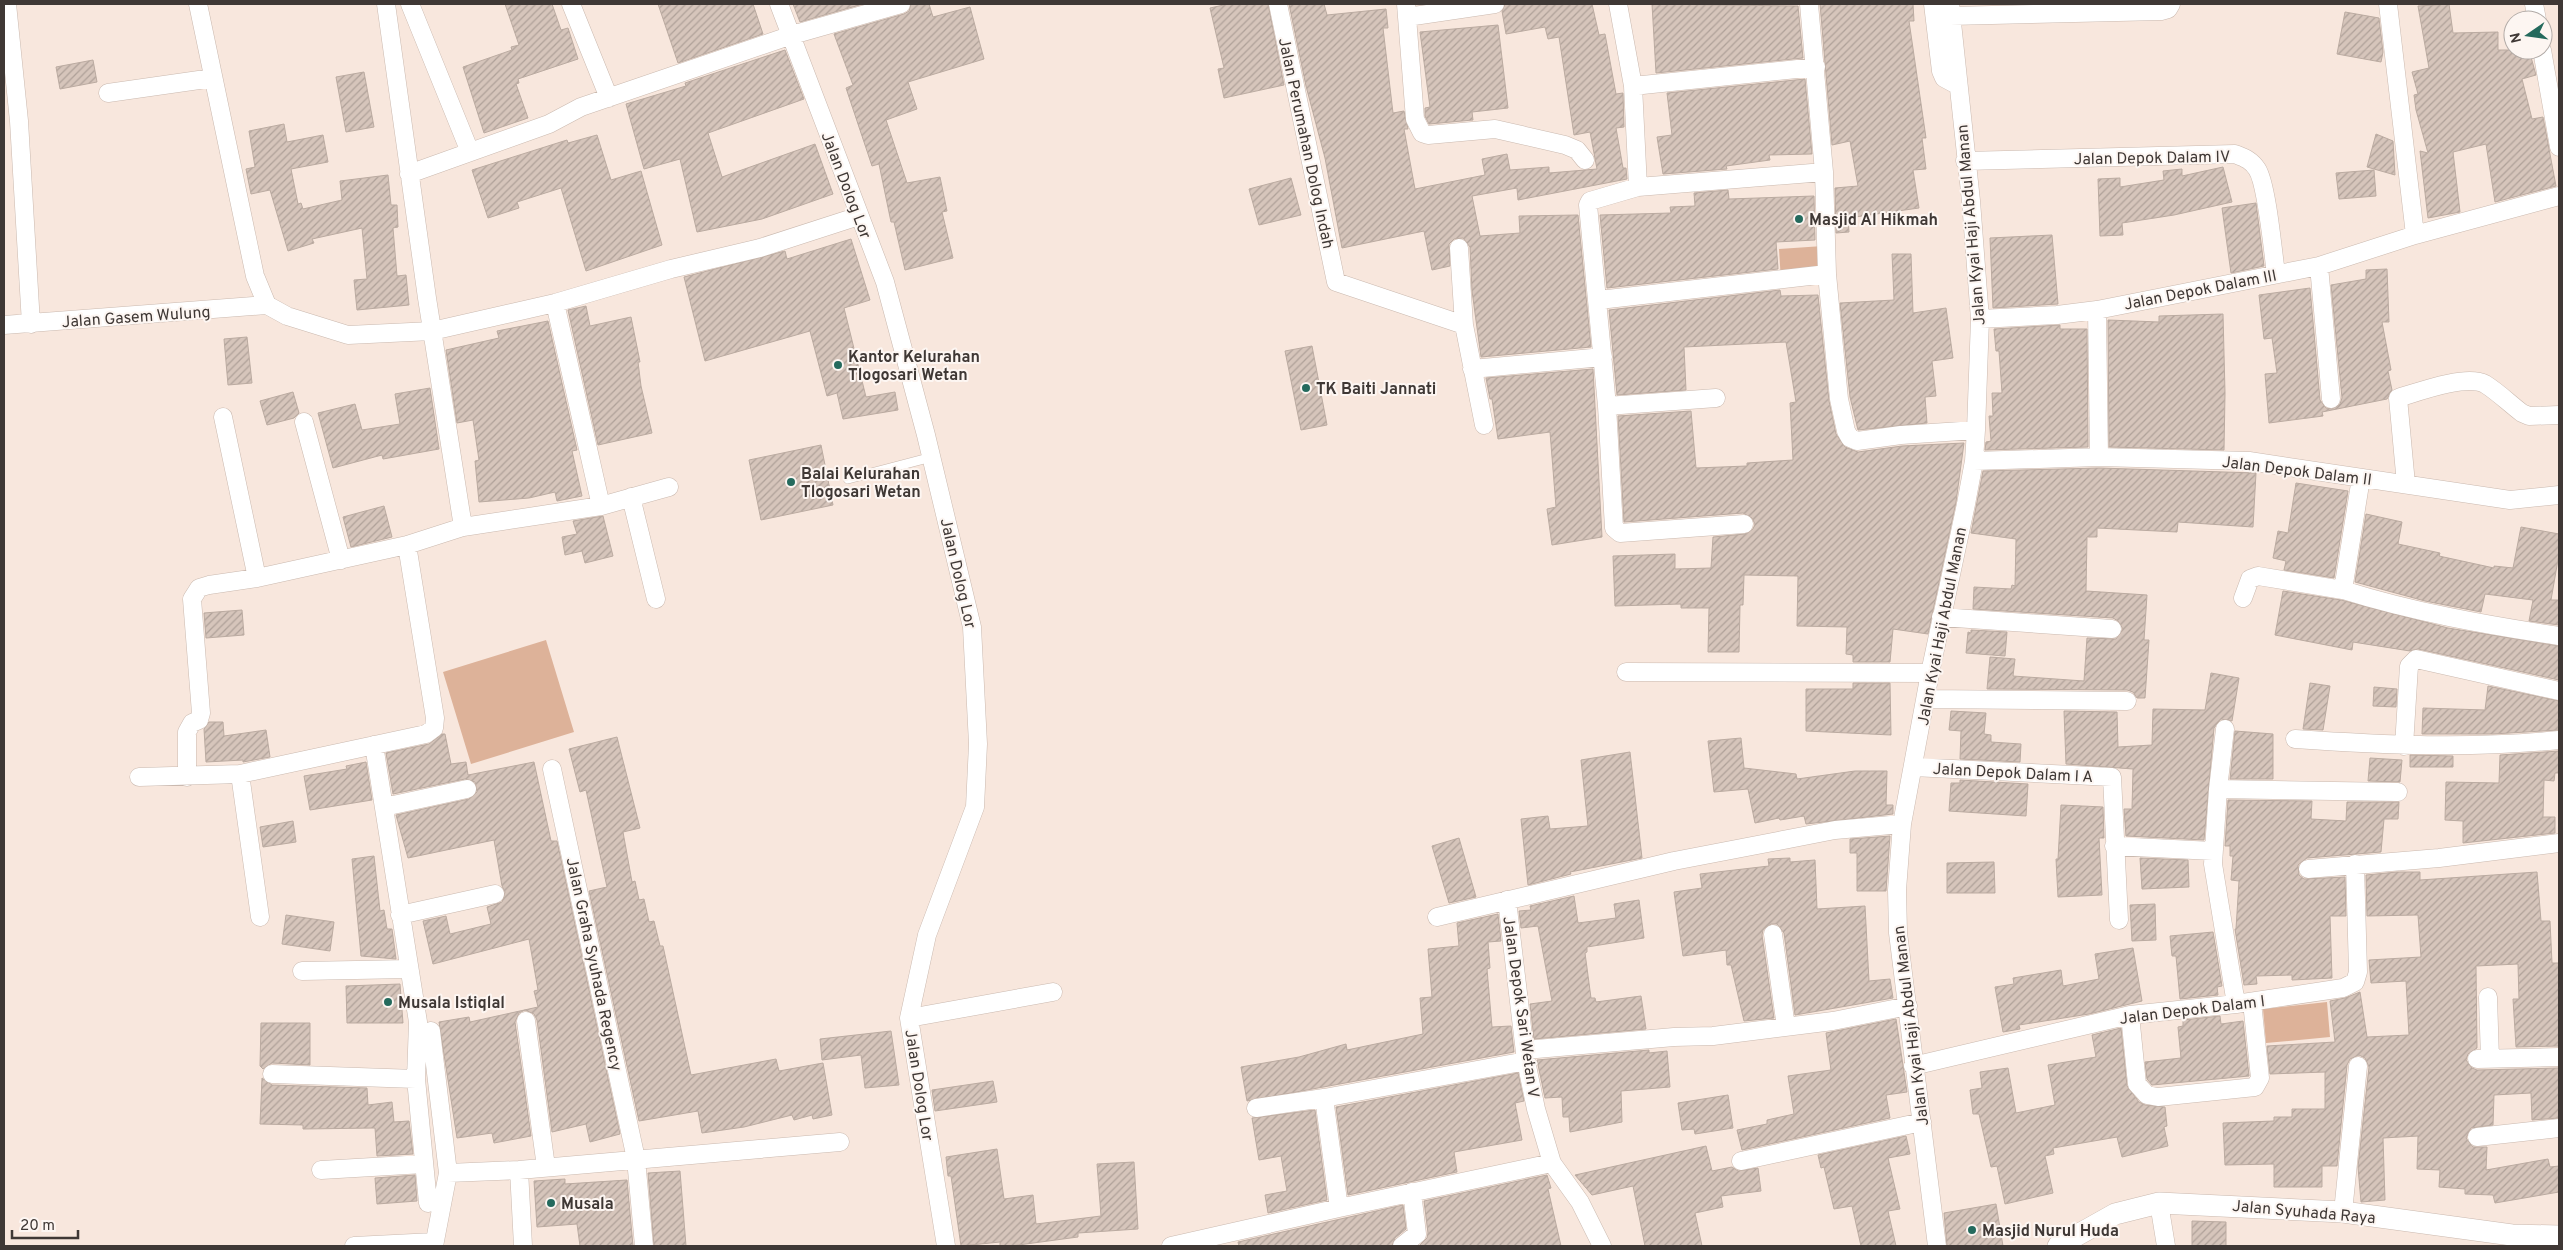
<svg xmlns="http://www.w3.org/2000/svg" width="2563" height="1250" font-family="Overpass,sans-serif">
  <defs>
    <pattern id="building-hatch" width="6" height="6" patternUnits="userSpaceOnUse" patternTransform="scale(1.25)"><rect width="6" height="6" fill="#d6c5bb"/><path d="M-1 1l2-2M0 6l6-6M5 7l2-2" fill="none" stroke="#afa199"/></pattern>
  </defs>
  <rect width="100%" height="100%" fill="#f8e7dd"/>
  <path fill="#ddb299" d="M1823,246l2,32 -44,3 -2,-32z
    M546,640l28,92 -103,32 -28,-92z
    M2327,1002l3,35 -64,6 -3,-34z"/>
  <path fill="url(#building-hatch)" stroke="#bbaba1" d="M505,4h47l9,26 7,-2 10,31 -60,20 1,4 -3,1 12,34 -44,15 -21,-66 49,-17 -1,-3 8,-2z
    M658,4h95l10,30 -85,29z
    M793,4h70l-63,18z
    M911,4h18l4,13 37,-10 14,52 -76,23 9,27 -31,11 21,63 33,-6 7,34 -5,1 11,46 -48,12 -11,-48h-3l-12,-58 -7,2 -26,-78 7,-3 -19,-51 70,-20 5,-3z
    M1228,4h40l16,81 -60,13 -6,-29 6,-1 -14,-60z
    M1289,4h35l3,11 59,-6 2,19h-5l10,85 11,-2 4,18h-4l11,60 70,-14 -3,-16 25,-5 3,16 39,-3v6l48,-4 -7,-37 -16,3 -15,-98 -11,2 -3,-12 -39,7 -4,-23 3,-7h87l7,31 6,-1 11,60 7,-1 1,34 -8,1 7,40h3l1,11 -109,21 -1,-12 -45,8 8,40 40,-3 -1,-17 59,-1 13,132 -110,10 -9,-66 -2,-44 -7,-9 -9,1 -5,5 1,22 -18,4 -8,-39 -82,17 -17,-90 -19,-72z
    M1652,4l146,2 5,52 -147,15z
    M1820,4h93l1,17h-5l17,117h-4l4,31 -13,1 6,38 -71,10 1,14 -13,1 -1,-45 23,-2 -8,-45 -18,4z
    M2449,4l4,29 45,-1v18h31l7,25 -14,4 10,40 11,-2 13,69 -61,16 -9,-58 -33,8 7,60 -32,6 -8,-67 8,2 -12,-43 -2,-15 4,-1 -6,-22 17,-4 -11,-62z
    M2345,12l34,6 4,34 -2,10 -44,-8z
    M1498,25l10,83 -36,4 1,8 -44,4 -4,-8v-8l5,-1 -10,-75z
    M785,50l19,49 -96,34 14,44 93,-33 18,50 -71,25 -65,13 -17,-73 -36,10 -18,-65 60,-18 -1,-3z
    M93,60l4,22 -37,7 -4,-22z
    M364,72l10,55 -28,5 -10,-55z
    M1805,79l7,75 -43,1 1,5 -44,6 1,3 -64,5 -6,-37 15,-2 -5,-42z
    M284,124l3,18 36,-7 5,27 -37,7 7,35 3,-1 2,6 39,-9 -2,-19 48,-6 3,30h6l1,22 -5,1 4,48 9,-1 3,30 -52,5 -3,-30 13,-1 -5,-51 -50,11 2,4 -26,8 -18,-61 -19,4 -5,-25 9,-2 -6,-36z
    M2376,134l17,7 2,34 -28,-8z
    M597,135l14,45 30,-9 21,74 -76,26 -25,-83 -44,14 2,6 -31,10 -16,-48 95,-30 1,3z
    M2223,167l9,35 -58,13 -52,8 1,12 -23,1 -2,-57 22,-1v9l44,-7 -1,-9 19,-2v7z
    M2374,170l2,26 -37,3 -3,-26z
    M1291,178l10,37 -42,10 -10,-36z
    M1728,190l1,9 85,-3 1,44 -39,2 2,27 -171,19 -7,-73 71,-2 -1,-6 25,-1 -1,-13z
    M2256,203l8,63 -33,7 -9,-65z
    M2052,235l6,69 -65,4 -3,-70z
    M851,239l19,61 -26,8 22,89 29,-5 3,18 -55,9 -6,-26 -10,3 -17,-65 -105,30 -21,-84 101,-26 2,8z
    M1892,254h19l2,59 33,-5 7,50 -21,3 4,35 -11,1 2,26 -69,7 -8,-33 -10,-94 54,-3z
    M2387,269l2,53h-7l9,48 -3,1 4,19 -5,9 -65,13 1,4 -54,7 -4,-49 12,-1 -5,-35 -8,1 -5,-44 51,-7 10,112 6,8 6,1 8,-5 2,-6 -11,-113 35,-6v-9z
    M1780,290l1,6 37,-1 11,106 7,33 9,13 13,5 44,-6 62,-3 -8,59 -28,132 -35,-5 -3,33h-37v-7l-7,-1 1,-27 -50,-1 1,-50 -54,-1 -1,30h-3l-1,47h-31l1,-44h-28v-4l-66,2 -2,-50 62,-2v15l36,-1 2,-31 32,-3 8,-5 2,-5 -3,-6 -9,-5 -119,9 -6,-106 73,-5 5,57 51,-2v-3l46,-3 -3,-57 6,-1 -10,-60 -102,5 2,43 -69,5 -8,-85z
    M586,306l4,20 41,-9 9,45h-2l3,24 11,47 -54,12 -30,-135z
    M2223,314l2,79 -1,57 -115,-3 -1,-127 51,2v-6z
    M548,321l29,129 -5,1 10,45 -25,5 -2,-9 -26,6 -50,4 -4,-41 4,-1 -6,-40 -16,3 -11,-73 53,-12 -2,-7z
    M2060,325v4h27l1,118 -103,3 1,-8 5,-1 -2,-25h4l-1,-23h10l-3,-42h-3l-2,-22z
    M247,337l5,46 -24,2 -4,-46z
    M1312,346l15,79 -26,5 -16,-79z
    M1593,369l9,168 -50,8 -5,-36 9,-2 -6,-75 -52,7 -6,-40h-2l-4,-21z
    M430,388l9,61 -56,10 -1,-4 -49,13 -15,-55 37,-9 7,26 38,-6 -5,-30z
    M293,392l6,21 -5,5 -27,7 -7,-24z
    M821,445l12,60 -72,15 -12,-60z
    M2099,468l157,5 -3,54 -75,-5 -1,10 -80,-4v9h-10l-1,54 61,4 -3,45h5l-4,58h-8l-4,-6 -6,-2 -140,-1 3,-32 25,2 -2,17 71,5 3,-43 29,1 7,-10 -5,-8 -5,-3 -140,-9 1,-22 37,2 1,-4 3,1 1,-47 -45,-6 12,-62z
    M2296,483l52,8 -14,87 -50,-8 2,-9 -13,-3 5,-27 10,2z
    M384,506l8,31 -41,10 -8,-30z
    M2366,514l36,8 -4,22 42,9 -1,3 55,12v-2l19,2 8,-41 38,7v20l-8,46h8v25l-30,-4 4,-21 -48,-6 -4,18 -56,-11 -70,-19z
    M603,516l10,40 -28,7 -3,-12 -17,4 -3,-18 15,-3 -4,-13z
    M2283,591l58,9 107,28 111,18v34l-141,-31 -8,2 -57,-9 -1,8 -77,-15z
    M242,610l2,25 -38,3 -2,-25z
    M1971,630l36,2 -2,24 -39,-3 2,-21 3,1z
    M2211,673l28,5 -7,43 -11,-2 -7,9 -10,112 -78,-4 -2,-27h8l1,-40 -67,-5 -2,-53 53,1 1,35 34,-2 1,-36 52,1z
    M1853,683h37l1,52 -85,-4v-42h47z
    M2310,683l20,3 -7,44 -20,-1z
    M2488,686l71,15v29l-66,4h-71l1,-26 62,2z
    M2374,687l23,2 -1,18 -23,-1z
    M1951,711l35,2 -2,21 7,1v7l30,2 -1,18 -60,-3 1,-28 -12,-1z
    M209,722h14l1,14 42,-6 4,27 -27,5v-2l-37,2 -2,-33z
    M2235,731l38,3v45h-43z
    M442,734h3l6,30 15,-2 2,13 66,-13 17,79h6l63,293 -30,8 -4,-18 -34,8 -15,-112 -3,-6 -9,-4 -6,3 -4,9 16,114 -37,7 -2,-10 -35,5 -18,-116 30,-5 1,5 68,-15 -4,-16 4,-1 -9,-51 -96,25 -10,-43 23,-5 4,18 41,-10 -4,-17 15,-5 3,-10 -3,-6 -8,-46 -86,18 -12,-43 73,-16 8,-7 -2,-10 -10,-3 -72,15 -7,-41 43,-9z
    M617,737l23,91 -17,4 9,50 3,-1 4,19 5,-1 5,23 5,-1 6,25h3l28,129 85,-16 3,12 44,-8 9,52 -19,4 -1,-4 -18,5 -2,-5 -48,12 -42,6 -4,-22 -59,10 -50,-230 18,-4 -21,-97 -6,2 -11,-43z
    M1741,738l3,30 52,6 1,5 58,-8h32l-1,34h7v9l-87,10 -2,-8 -24,4 -1,-2 -24,5 -7,-34 -34,3 -6,-51z
    M2559,751v22h-4l-1,8 -10,-1 -1,37h12v16l-92,10v-22l-18,-1 1,-38 53,1 1,-28z
    M1630,752l12,106 -72,14 1,2 -43,11 -7,-66 27,-3 2,13 38,-3 -7,-66z
    M2410,755l43,1v11h-43z
    M2370,758l32,2 -2,22 -32,-1z
    M366,762l6,38 -62,10 -6,-34 43,-7 -1,-3z
    M1960,780l68,4 -2,32 -77,-5 2,-28h9z
    M2228,800l84,1 -1,18 35,2 1,-19h52l-1,17h-14l-3,33 -74,6 -9,7 1,10 5,4 41,-2 1,39h-16l2,62 -40,2v-5l-36,1 1,8 -13,1 -9,-56h1l3,-48 -8,-1 2,-24h-3v-10h-5z
    M2061,805l42,2 1,31h-5l3,57 -44,2 -2,-38h2z
    M293,821l3,21 -33,5 -3,-20z
    M1890,836l-4,55h-29v-38h-7v-14z
    M1459,838l17,59 -27,6 -17,-57z
    M374,856l6,55 4,-1 3,19h5l4,30 -35,-3 -9,-97z
    M1790,858v4l25,-2 2,49 48,-3 4,75 21,-2 3,19 -98,17 -11,-82 -7,-9h-6l-8,6 -1,5 12,83 -30,3 -13,-56h-4l-1,-15 -43,6 -9,-64 28,-4 -2,-14 69,-8 -1,-7z
    M2140,858l48,2 1,27 -47,2z
    M1994,862l1,31h-48v-30z
    M2397,872h23v8l117,-8 4,49h9l2,42h7v83l-43,1 -3,-48h6l-1,-35 -42,2 1,82 -9,6 -2,6 6,8 5,2 82,-2v50l-27,2 -1,-27 -37,2 -1,30 -22,3 -5,10 7,9h14l-1,23 62,-11 2,8 9,-1v26l-64,11 -2,-8 -28,-1v-5l-26,-2 1,-17 -23,-1 1,-33 -35,2 2,62 -24,2 -3,-35 11,-100 -4,-9 -6,-3 -9,4 -3,6 -10,101h-15v21h-48v-23l-49,1 -2,-42 51,-2v-4h18v-8h33v-37l-55,2 -3,-28 68,-4 -5,-41 15,-3 15,-6 7,45 42,-2 -3,-54 -35,2 -2,-23 52,-3 -3,-42 -51,1 -1,-41z
    M1574,896l4,27 38,-5 -2,-14 25,-4 5,38 -57,9v5l-2,1 6,45h4l1,4 45,-6 5,33 -112,10 -4,-35 22,-3 -14,-75 -17,2 -2,-17 12,-1 -1,-4z
    M2155,904l1,36 -24,1 -2,-36z
    M1498,914l3,27 -13,1 2,26 -3,1 5,58 19,-1 3,26 -267,49 -6,-34 58,-10 47,-13 1,6 76,-16 -3,-36 12,-1 -4,-48 31,-3 -2,-23z
    M286,915l48,7 -4,29 -48,-7z
    M2213,932l9,54 -5,1 1,8 -38,4 -4,-43h-4l-2,-20z
    M2133,948l9,53 -53,13 -70,11 1,4 -17,3 -8,-45 19,-3 -1,-6 48,-8 2,16 36,-7 -4,-25z
    M400,984l3,39h-56l-1,-37z
    M2220,1016l1,8 22,-3 6,55 -97,9 -5,-6 -2,-17 36,-4 -3,-31 5,-1v-6z
    M1896,1019l11,73 -21,3 4,23 -148,32 -5,-20 30,-6v-4l27,-6 -6,-38 43,-6 -5,-37z
    M261,1023h49v42l-38,-2 -9,6 -3,-3z
    M2121,1028l6,58 12,16 6,3 20,2 2,19 -3,1 4,19 -46,11 -5,-20 -64,11 1,6 -9,2 8,37 -48,11 -8,-38 -6,1 -12,-53h-6l-3,-24 12,-2 -2,-16 28,-4 8,45 39,-8 -7,-40 48,-8 -4,-22z
    M891,1031l8,54 -34,3 -4,-33 -39,5 -2,-21z
    M1649,1050v3l18,-2 3,36 -49,4 1,31 -52,10 -1,-15h-6l-1,-20 -17,1 -8,-38z
    M1518,1073l6,28 -9,2 7,37 -68,12 3,20 -109,23 -12,-88z
    M262,1078l10,7 95,3 1,17 24,-3 2,20 15,-1 4,33 -36,2 -2,-28 -72,1v-4l-43,-1z
    M993,1081l4,21 -62,9 -3,-21z
    M1728,1095l5,33 -38,6 -1,-5 -12,1 -4,-27z
    M1315,1110l12,90 -59,13 -3,-18 22,-4 -6,-35 -22,4 -7,-42z
    M1906,1136l4,18 -22,4 12,51 -12,2 8,35h-35l-9,-40 -18,3 -10,-42 -3,1 -3,-13z
    M1706,1146l6,25 20,-4 6,4 20,-3 3,23 -40,5 2,11 -28,6 7,33h-57l-12,-60 -41,9 -17,-20z
    M997,1149l7,50 29,-4 3,29 65,-8 -4,-52 37,-2 4,67 -60,4v4l-67,9h-11v-4l-39,4 -10,-70h-3l-2,-19z
    M680,1171l6,75h-32l-6,-73z
    M415,1175l2,26 -40,3 -2,-26z
    M1547,1175l4,13 -3,1 13,57h-142l8,-8 1,-5 -4,-32z
    M565,1179v5l62,-4 6,66h-53l-3,-22 -40,3 -3,-46z
    M1996,1204l7,42h-56l-3,-33z
    M1403,1205l3,24 -11,9 -3,8h-153l-1,-4z
    M2192,1221l34,1v24h-34z"/>
  <g fill="none" stroke-linecap="round" stroke-linejoin="round">
    <defs>
      <path id="service" d="M848,479l84,-22"/>
      <path id="minor" d="M7,4l12,117 12,203
        M198,4l57,272 12,29 20,11 61,19 84,-4 123,-28 116,-34 89,-21 99,-32
        M386,4l41,294 36,229
        M410,4l60,148
        M571,4l38,94
        M779,4l106,278 41,153 46,192 6,117 -3,63 -48,128 -18,83 37,228
        M1278,4l58,278 128,43
        M1406,4l9,115 7,14 6,2 67,-6 70,16 12,5 8,10
        M1618,4l15,82 5,101
        M1809,4l15,168 3,102 12,125 7,32 4,7 7,3 44,-6 75,-5
        M1933,4l8,67 3,7 13,7
        M2388,4l27,231
        M2534,4l3,16
        M1950,16l211,-5 7,-2 3,-5
        M1407,17l88,-13
        M2542,50l17,97
        M1633,86l183,-19
        M108,93l105,-15
        M1965,161l270,-7c10,4 16,6 22,15 10,15 16,84 19,105
        M409,174l140,-50 32,-17 211,-72 109,-31
        M1459,248l5,77 20,100
        M2319,266l12,133
        M1599,300l228,-26
        M555,303l46,203
        M2097,310l2,147
        M1980,319l77,-4 40,-5 222,-44 96,-31 144,-39
        M4,325l263,-20
        M1472,369l131,-12
        M1607,406l109,-8
        M223,417l34,161
        M304,422l37,138
        M1974,461l125,-4 150,4 261,39 49,-5
        M2361,478l-18,112c70,22 143,35 216,46
        M2406,484l-8,-86c20,-6 68,-24 87,-14 13,8 25,20 37,29l7,3 30,-1
        M631,497l25,102
        M1744,524l-124,9 -6,-5 -7,-122 -19,-201 2,-4 48,-14 186,-15
        M2243,598l7,-19 8,-3 85,14
        M1941,617l171,12
        M1626,672l304,1
        M1925,699l202,2
        M2295,739c88,6 176,10 264,1
        M374,745l44,277 -2,57 12,124
        M2404,746l5,-80 7,-7 143,32
        M1913,767l199,10 7,143
        M552,769l84,390 8,87
        M240,774l20,143
        M139,777l101,-3 186,-40 8,-6 1,-10 -28,-173
        M187,777v-45l5,-9 7,-3 2,-7 -9,-114 7,-11 10,-3 48,-7 150,-33 56,-18 138,-21 68,-19
        M2218,789l7,-60
        M384,807l83,-18
        M2114,846l99,5
        M2308,869l131,-11 120,-15
        M1507,900l19,161 10,48 16,54 28,39 22,44
        M400,915l95,-21
        M1437,917l237,-56 161,-31 67,-6
        M1773,934l13,93
        M302,971l107,-2
        M2488,997l2,62
        M2236,1004l-23,-140 5,-75 180,3
        M2130,1015l7,69 10,11 11,2 97,-10 5,-9 -8,-76
        M909,1018l144,-26
        M526,1021l20,146
        M431,1031l17,142
        M1525,1050l149,-13 39,-1 120,-15 75,-15
        M2477,1059l82,-2
        M1913,1066l217,-51 106,-11 107,-16 12,-6 3,-10 -3,-108
        M272,1074l144,5
        M1324,1098l15,110 213,-45
        M1256,1108l68,-10 202,-37
        M2477,1137l82,-9
        M1741,1161l181,-39
        M321,1170l103,-6
        M519,1170l4,76
        M2159,1203l7,43
        M2343,1212l15,-146
        M354,1246l80,-4
        M434,1246l14,-73 71,-3 321,-28
        M1171,1246l168,-38
        M1402,1246l15,-12 -5,-42
        M1937,1246l-39,-313 -1,-43 5,-66 28,-151 36,-169 8,-43 2,-31 4,-111 -9,-118 -21,-197"/>
      <path id="tertiary" d="M2058,1246l57,-32 44,-11 184,9 169,23 47,1"/>
    </defs>
    <use href="#service" stroke="#cab9af" stroke-width="10"/>
    <use href="#minor" stroke="#cab9af" stroke-width="19"/>
    <use href="#tertiary" stroke="#cab9af" stroke-width="22"/>
    <use href="#service" stroke="#fff" stroke-width="9"/>
    <use href="#minor" stroke="#fff" stroke-width="18"/>
    <use href="#tertiary" stroke="#fff" stroke-width="21"/>
  </g>
  <g fill="#246a5d" stroke="#fdf6f2" stroke-width="2">
    <circle cx="1799" cy="219" r="5"/>
    <circle cx="838" cy="365" r="5"/>
    <circle cx="1306" cy="388" r="5"/>
    <circle cx="791" cy="482" r="5"/>
    <circle cx="388" cy="1002" r="5"/>
    <circle cx="551" cy="1203" r="5"/>
    <circle cx="1972" cy="1230" r="5"/>
  </g>
  <g text-anchor="middle" stroke-width="4" stroke-linejoin="round" paint-order="stroke">
    <g font-size="16" fill="#3f3835" stroke="#fdf6f2">
      <text transform="translate(1307 143) rotate(78)" y="6">Jalan Perumahan Dolog Indah</text>
      <text transform="translate(2152 157) rotate(-1)" y="6">Jalan Depok Dalam IV</text>
      <text transform="translate(847 185) rotate(69)" y="6">Jalan Dolog Lor</text>
      <text transform="translate(1970 225) rotate(-95)" y="6">Jalan Kyai Haji Abdul Manan</text>
      <text transform="translate(2200 289) rotate(-11)" y="6">Jalan Depok Dalam III</text>
      <text transform="translate(136 316) rotate(-4)" y="6">Jalan Gasem Wulung</text>
      <text transform="translate(2297 470) rotate(7)" y="6">Jalan Depok Dalam II</text>
      <text transform="translate(959 573) rotate(77)" y="6">Jalan Dolog Lor</text>
      <text transform="translate(1941 626) rotate(-79)" y="6">Jalan Kyai Haji Abdul Manan</text>
      <text transform="translate(2013 772) rotate(3)" y="6">Jalan Depok Dalam I A</text>
      <text transform="translate(595 964) rotate(78)" y="6">Jalan Graha Syuhada Regency</text>
      <text transform="translate(1522 1007) rotate(82)" y="6">Jalan Depok Sari Wetan V</text>
      <text transform="translate(2192 1009) rotate(-7)" y="6">Jalan Depok Dalam I</text>
      <text transform="translate(1910 1026) rotate(-97)" y="6">Jalan Kyai Haji Abdul Manan</text>
      <text transform="translate(920 1085) rotate(81)" y="6">Jalan Dolog Lor</text>
      <text transform="translate(2304 1211) rotate(5)" y="6">Jalan Syuhada Raya</text>
    </g>
    <g font-size="16" font-weight="bold" fill="#3f3835" stroke="#fdf6f2" text-anchor="start">
      <text x="1809" y="225">Masjid Al Hikmah</text>
      <text x="848" y="362">Kantor Kelurahan<tspan x="848" dy="18">Tlogosari Wetan</tspan></text>
      <text x="1316" y="394">TK Baiti Jannati</text>
      <text x="801" y="479">Balai Kelurahan<tspan x="801" dy="18">Tlogosari Wetan</tspan></text>
      <text x="398" y="1008">Musala Istiqlal</text>
      <text x="561" y="1209">Musala</text>
      <text x="1982" y="1236">Masjid Nurul Huda</text>
    </g>
  </g>
  <rect width="2563" height="1250" fill="none" stroke="#3f3835" stroke-width="10"/>
  <g transform="translate(2528 35) rotate(257)"><circle r="24" fill="#fdf6f2" stroke="#b1aaa6"/>
  <path d="M0-4L9 19L0 12L-9 19Z" fill="#246a5d"/>
  <text y="-8" font-size="14" font-weight="bold" text-anchor="middle" fill="#3f3835">N</text>
  </g>
  <path d="M12 1230v8h66v-8" fill="none" stroke="#3f3835" stroke-width="2.5"/>
  <text x="20" y="1230" font-size="15" fill="#3f3835" stroke="#fdf6f2" stroke-width="4" paint-order="stroke">20 m</text>
</svg>
